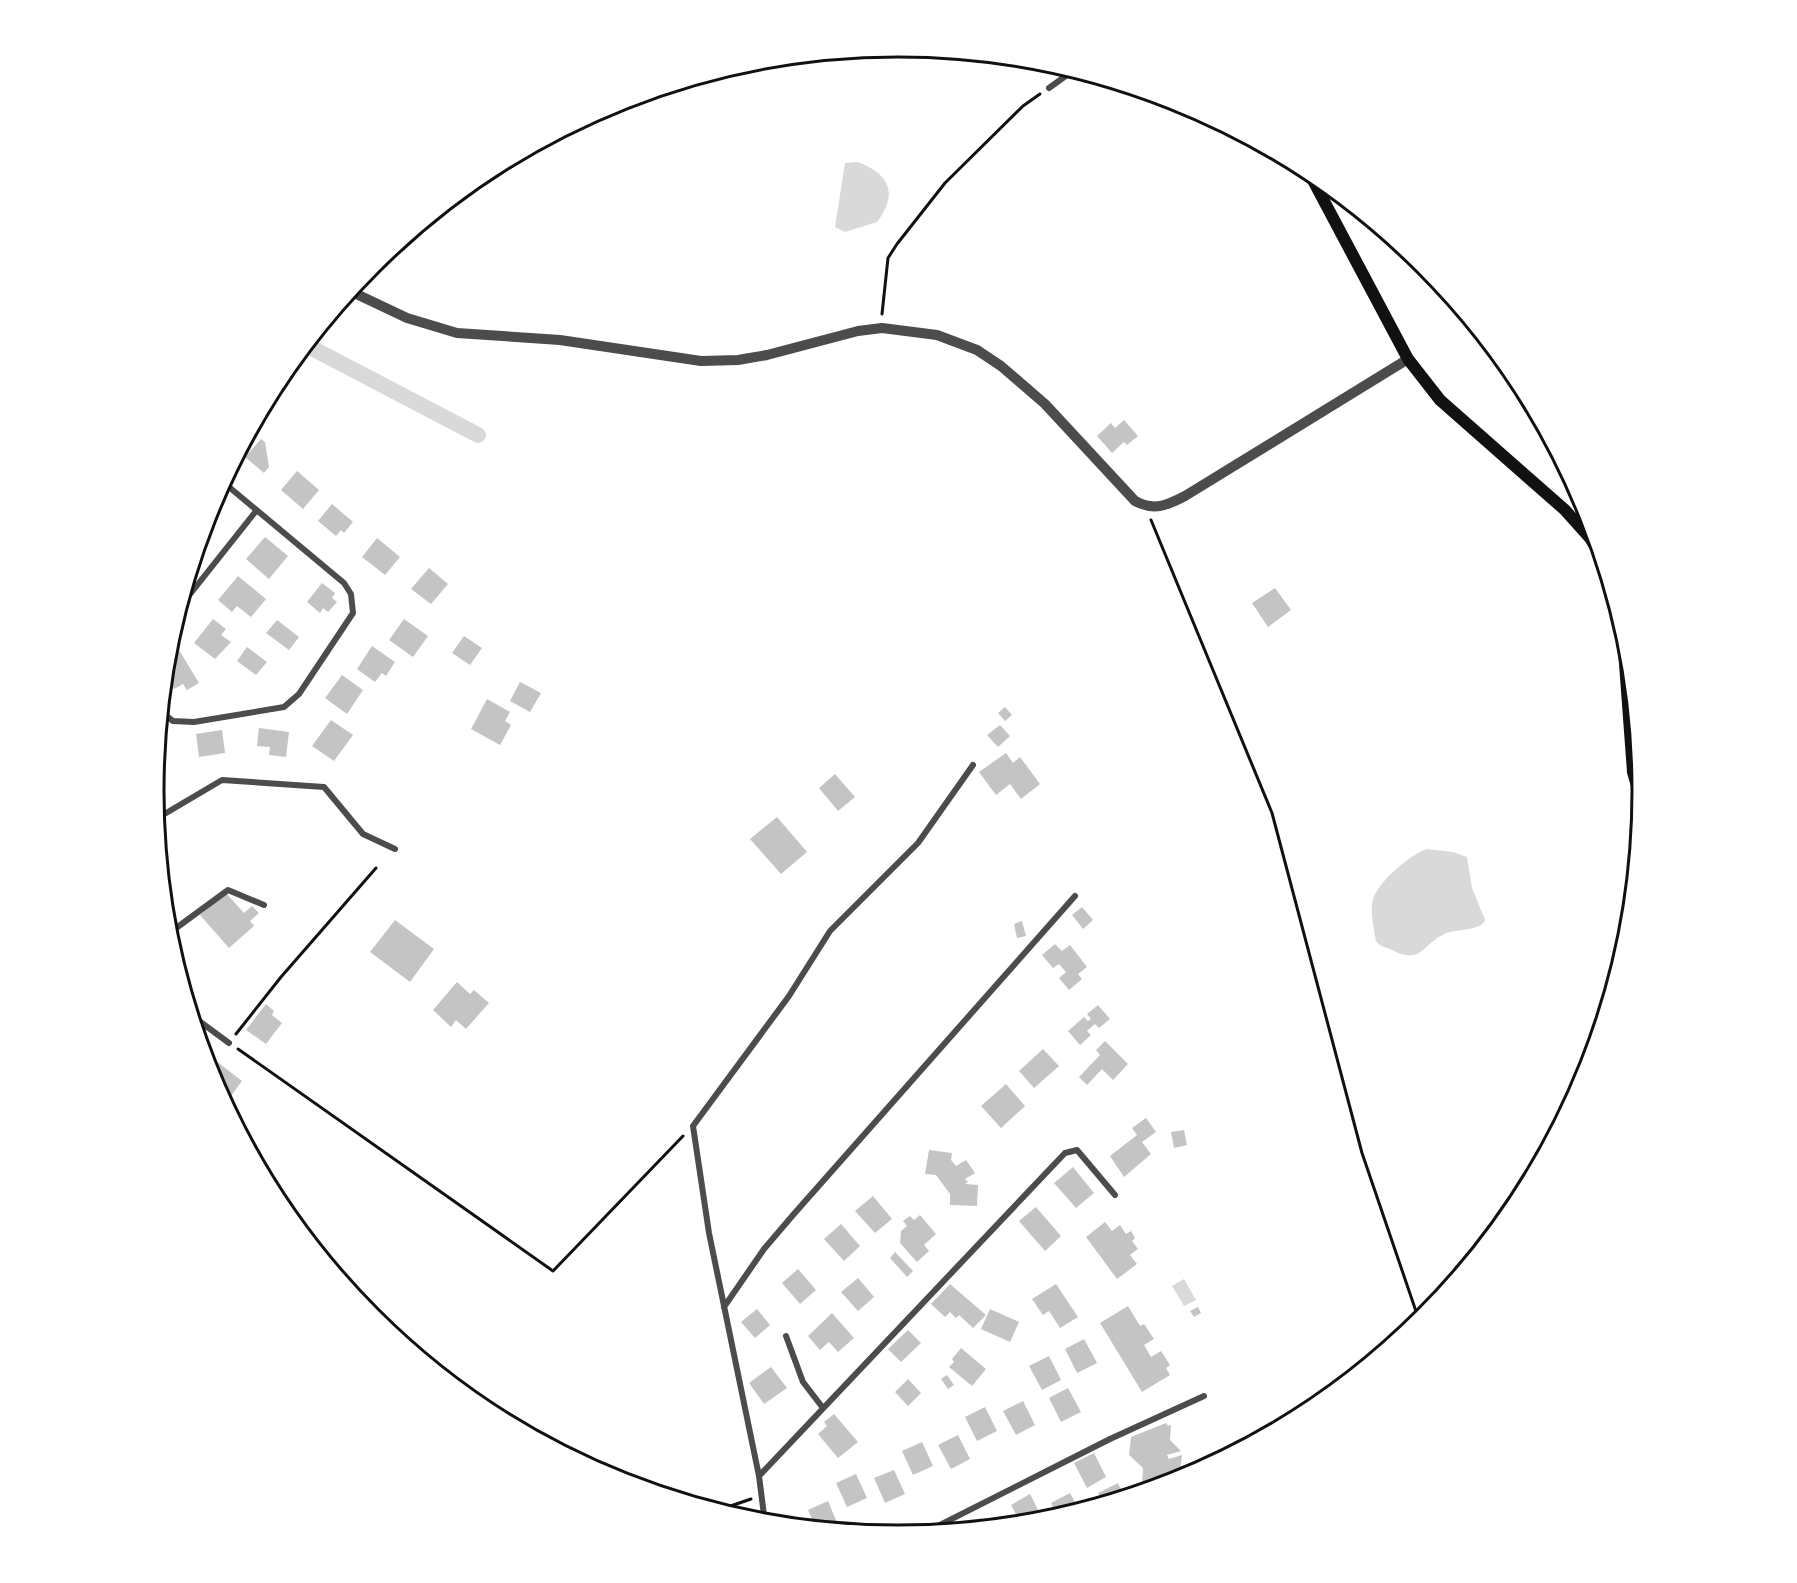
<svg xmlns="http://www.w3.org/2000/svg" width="1797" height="1583" font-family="Raleway,sans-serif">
  <rect width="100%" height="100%" fill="#fff"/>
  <path fill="#d9d9d9" d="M857,162c32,11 42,31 20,60l-32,10 -10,-5 10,-64z
    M1426,849l27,3 14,5 5,31 13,32c-4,11 -28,9 -38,13 -25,9 -23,33 -55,17 -6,-3 -12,-3 -16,-9 -2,-10 -5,-27 -4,-37 2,-20 37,-48 54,-55z
    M1184,1279l12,21 -12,6 -12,-20z"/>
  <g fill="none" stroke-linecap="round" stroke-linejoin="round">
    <path stroke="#d9d9d9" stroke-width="16" d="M306,345l172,90"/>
  </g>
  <path fill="#c4c4c4" d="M1124,420l14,16 -11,9 -3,-3 -12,11 -15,-17 14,-13 4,5z
    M261,439l4,3 4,25 -5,6 -19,-16z
    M297,471l22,19 -16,19 -22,-19z
    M217,494l6,4 -17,22 4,-14z
    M332,504l21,18 -9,11 -3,-3 -5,6 -18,-15z
    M265,537l23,19 -19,23 -23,-20z
    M377,538l23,19 -15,18 -23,-18z
    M429,568l19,16 -17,20 -20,-15z
    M238,576l28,23 -15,18 -14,-11 -5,6 -14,-12z
    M322,583l13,10 -3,5 5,4 -9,10 -5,-4 -3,5 -13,-11z
    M1275,588l16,22 -23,17 -16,-24z
    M213,619l13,10 -5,6 10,7 -16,17 -21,-16z
    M404,619l24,17 -15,21 -24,-17z
    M277,620l22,17 -10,13 -23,-17z
    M464,636l18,12 -12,17 -18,-12z
    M372,646l23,16 -9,14 -4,-3 -7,9 -18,-13z
    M247,647l20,15 -11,13 -19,-14z
    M179,650l20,33 -12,7 -4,-6 -9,5 -9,-15 2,-17z
    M342,675l21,15 -16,24 -22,-16z
    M520,682l21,11 -11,19 -20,-11z
    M487,699l23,13 -5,9 6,4 -11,20 -29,-16z
    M1005,707l7,8 -7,6 -7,-8z
    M331,720l22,15 -19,26 -22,-15z
    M1000,725l10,11 -12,11 -11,-12z
    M259,728l30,4 -3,25 -17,-2 1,-8 -13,-1z
    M222,730l3,23 -26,4 -3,-23z
    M1006,753l7,10 7,-6 20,27 -19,15 -11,-15 -14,11 -17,-23z
    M835,774l20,23 -17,14 -19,-23z
    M777,817l30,35 -26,22 -31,-35z
    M226,893l18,20 8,-7 7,7 -9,8 4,5 -25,22 -29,-33z
    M1082,907l11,13 -10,9 -11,-14z
    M395,920l39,29 -24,33 -40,-30z
    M1022,921l4,15 -9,2 -3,-14z
    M1055,944l7,7 8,-6 17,22 -9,7 4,5 -13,11 -10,-12 7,-6 -7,-8 -6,4 -11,-13z
    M457,982l13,12 4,-4 15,13 -23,26 -10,-9 -5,7 -18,-17z
    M266,1004l8,7 -2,4 10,8 -16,21 -20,-14z
    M1098,1005l12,14 -11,9 -4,-4 -8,7 4,4 -11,10 -12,-14 16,-14 4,4 3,-2 -4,-5z
    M1105,1041l23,23 -15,16 -11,-11 -15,16 -8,-8 21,-22 -4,-5z
    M1043,1049l16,17 -25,22 -15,-17z
    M203,1051l39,30 -17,23 -15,-28z
    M1006,1084l19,22 -24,22 -20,-22z
    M1146,1118l10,14 -14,10 9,12 -27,23 -14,-21 27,-21 -5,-7z
    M1184,1130l3,15 -13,3 -3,-16z
    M929,1150l23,3 -1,7 5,6 10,-6 9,13 -10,6 3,3 -3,2 13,1 -1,21 -27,-1v-11l-14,-19 -11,-1z
    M1073,1167l21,26 -18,15 -22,-25z
    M873,1196l19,23 -17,14 -20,-22z
    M1036,1207l25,29 -16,15 -26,-30z
    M920,1215l16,19 -12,11 5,6 -12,11 -17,-19 1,-12 6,-5 -4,-5 7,-5 4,4z
    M1105,1222l7,9 8,-6 6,9 5,-3 4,7 -3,3 6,8 -8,6 7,9 -20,15 -31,-42z
    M841,1224l19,22 -16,15 -20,-22z
    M895,1252l18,19 -6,6 -17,-19z
    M798,1269l18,21 -16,14 -18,-21z
    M858,1278l16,19 -16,14 -17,-19z
    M950,1284l36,31 -13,13 -14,-13 -3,3 -6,-6 -5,5 -14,-13z
    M1056,1284l22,33 -18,11 -11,-17 -6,4 -11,-16z
    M1128,1306l12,20 4,-2 10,15 -10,6 7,12 10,-6 9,14 -4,3 4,7 -28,17 -42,-69z
    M1198,1307l3,6 -7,4 -4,-6z
    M757,1309l13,16 -15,13 -14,-16z
    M990,1309l29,13 -9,20 -29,-13z
    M832,1313l22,25 -16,14 -9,-10 -9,8 -12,-14z
    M908,1330l13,13 -20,19 -13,-13z
    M1084,1339l13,24 -20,10 -12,-24z
    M961,1348l25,21 -14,17 -23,-19 5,-5 -2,-3z
    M1049,1356l12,24 -19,10 -13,-24z
    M771,1367l16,21 -23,16 -15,-21z
    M947,1375l7,10 -6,4 -7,-10z
    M908,1379l13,14 -13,13 -13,-14z
    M1068,1388l13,24 -20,10 -12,-24z
    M1023,1401l12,24 -19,10 -13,-24z
    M985,1407l12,24 -20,10 -12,-24z
    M834,1414l24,28 -20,16 -20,-24 9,-8 -3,-4z
    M1166,1423l2,3 3,-1 -1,15 11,11 -14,4 2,4 13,-4 -2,15 8,8 -41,13 -5,-5 1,-18 -14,-13 2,-18z
    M958,1435l12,24 -19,10 -13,-24z
    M922,1442l11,24 -20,9 -11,-24z
    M1094,1453l12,24 -19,11 -13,-25z
    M894,1470l11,24 -20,9 -11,-25z
    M856,1474l11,24 -20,9 -11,-24z
    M1118,1483l7,15 -21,6 -6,-11z
    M1070,1493l10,18 -22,7 -7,-15z
    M1030,1494l12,24 -9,5 -12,1 -10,-19z
    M828,1501l10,24 -10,5 -12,-2 -8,-18z
    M1001,1517l4,9 -26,3v-1z
    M796,1519l3,8 -17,-2z"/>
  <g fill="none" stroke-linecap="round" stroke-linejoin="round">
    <path stroke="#111" stroke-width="3" d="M882,314l6,-56 9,-14 48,-61 78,-77 17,-12
      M1151,520l121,293 90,340 58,170
      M236,1034l45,-57 95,-109
      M238,1049l315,222 130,-135
      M716,1511l35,-12"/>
    <path stroke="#4c4c4c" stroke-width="6" d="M1049,88l25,-18
      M179,608l77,-97
      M161,712l12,9 21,1 90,-15 15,-13 54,-81 -2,-19 -7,-11 -121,-101
      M156,819l66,-39 102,7 39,47 32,15
      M168,934l60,-44 36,15
      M191,1015l38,28
      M724,1307l40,-58 29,-34 282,-319
      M786,1336l17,46 20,26
      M759,1476l306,-323 12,-3 38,45
      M765,1523l-6,-47 -50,-243 -16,-107 96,-130 41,-65 88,-88 55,-78
      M922,1534l188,-95 94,-43"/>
    <path stroke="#4c4c4c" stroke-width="10" d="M350,291l57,27 50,15 103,7 141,21 37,-1 29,-5 91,-24 24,-3 55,7 40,15 24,16 44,38 90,97c19,10 31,5 50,-5l223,-137"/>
    <path stroke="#111" stroke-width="12" d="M1307,169l101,190 32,41 125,110 25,28 14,23
      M1622,623l11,149 9,31"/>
  </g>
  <path d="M0 0H1797V1583H0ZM164 791a734 734 0 1 1 1468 0a734 734 0 1 1-1468 0Z" fill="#fff" fill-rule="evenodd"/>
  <path fill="none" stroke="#111" stroke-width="3" d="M164 791a734 734 0 1 1 1468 0a734 734 0 1 1-1468 0Z"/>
</svg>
